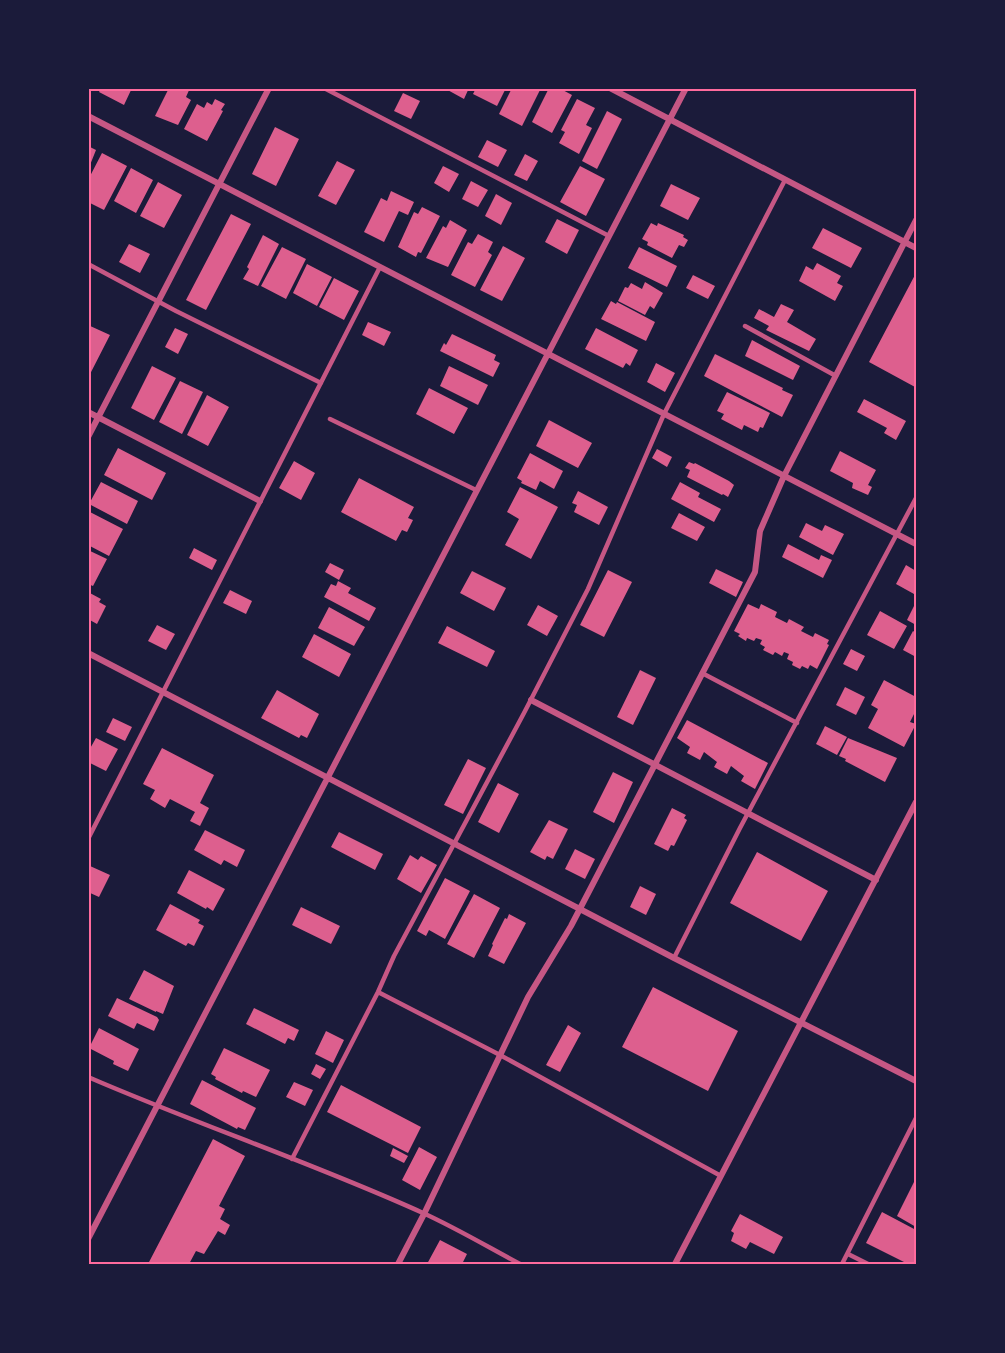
<svg xmlns="http://www.w3.org/2000/svg" width="1005" height="1353" font-family="Roboto,sans-serif">
  <rect width="100%" height="100%" fill="#1b1b3a"/>
  <path fill="#dd5f8e" d="M101,88h31l-8,17 -25,-13z
    M169,88h21l-4,9 5,3 -13,25 -23,-9z
    M444,88h25l-5,11z
    M476,88h30l-9,18 -24,-12z
    M512,88h29l-19,38 -23,-12z
    M549,88h10l13,7 -20,38 -20,-11z
    M403,93l17,8 -9,18 -17,-8z
    M215,99l10,5 -4,6 2,1 -16,30 -23,-12 13,-25 7,4 3,-6 5,3z
    M577,99l18,9 -9,17 6,3 -13,26 -20,-11 6,-11 -4,-2z
    M607,111l15,8 -25,50 -15,-8z
    M275,127l24,12 -23,47 -24,-12z
    M487,140l20,10 -9,17 -20,-10z
    M88,146l8,4 -8,20z
    M102,153l25,13 -23,44 -16,-8v-22z
    M525,154l13,7 -11,20 -13,-6z
    M337,161l18,9 -19,35 -18,-9z
    M443,166l16,8 -10,18 -15,-9z
    M580,166l25,13 -19,37 -26,-14z
    M131,168l22,12 -17,33 -22,-12z
    M471,181l17,9 -10,17 -16,-8z
    M158,182l24,13 -18,33 -24,-12z
    M671,184l29,14 -12,22 -28,-14z
    M391,191l23,11 -6,13 -9,-4 -15,31 -20,-10 17,-34 6,3z
    M496,194l16,9 -11,22 -16,-9z
    M422,207l18,9 -19,37 -3,-1 -2,5 -18,-10 16,-35 4,2z
    M231,214l20,10 -45,86 -20,-10z
    M557,219l22,11 -12,24 -22,-12z
    M450,220l17,10 -19,37 -22,-9 17,-32 3,2z
    M651,223l6,3 1,-3 26,12 -1,2 5,3 -4,7 -5,-2 -7,13 -25,-13 1,-3 -6,-3z
    M823,228l39,20 -11,20 -39,-20z
    M478,234l15,8 -5,10 4,3 -17,32 -24,-12 17,-33 4,2z
    M263,235l16,9 -21,42 -15,-7 6,-10 -2,-2z
    M129,244l21,10 -10,19 -21,-11z
    M503,246l22,12 -23,43 -22,-11z
    M282,247l24,12 -20,40 -25,-13z
    M639,247l38,19 -10,21 -39,-19z
    M817,263l24,13 -4,7 6,3 -8,15 -36,-20 7,-15 7,4z
    M307,264l25,13 -15,29 -24,-13z
    M916,273v110l-1,4 -46,-25z
    M693,275l22,11 -7,13 -22,-11z
    M334,278l25,13 -15,29 -25,-13z
    M645,282l18,11 -9,16 -4,-3 -5,9 -27,-14 7,-14 3,1 3,-5 11,6z
    M611,301l5,3 1,-2 38,20 -9,19 -45,-22z
    M781,304l13,6 -7,12 29,17 -7,12 -43,-21 3,-4 -15,-8 5,-9 15,8z
    M368,322l23,10 -7,14 -22,-11z
    M88,325l22,10 -22,43z
    M175,328l13,6 -10,20 -13,-7z
    M596,328l42,22 -8,16 -4,-3 -3,5 -38,-19z
    M452,334l44,21 -2,5 6,3 -7,14 -53,-26 4,-8 2,2z
    M752,340l48,26 -7,14 -48,-24z
    M715,354l68,34 -1,2 11,5 -11,22 -78,-41z
    M656,363l19,10 -10,19 -18,-10z
    M152,366l24,12 -22,42 -23,-12z
    M449,366l39,19 -10,20 -38,-19z
    M180,381l23,11 -21,42 -23,-12z
    M429,388l39,20 -14,26 -38,-20z
    M727,392l43,21 -7,15 -3,-1 -2,5 -14,-7 -2,5 -21,-11 3,-5 -7,-3z
    M207,395l22,12 -21,39 -21,-11z
    M864,399l42,22 -10,19 -12,-7 3,-5 -30,-16z
    M549,420l43,23 -14,25 -42,-22z
    M118,448l48,25 -14,27 -48,-25z
    M657,449l15,8 -5,10 -15,-9z
    M840,451l36,19 -8,15 4,2 -4,8 -16,-7 1,-5 -23,-12z
    M530,453l33,18 -9,18 -14,-8 -4,9 -15,-7 1,-2 -5,-3z
    M294,461l21,12 -14,27 -22,-12z
    M689,462l5,2 1,-1 34,18 5,4 -6,12 -5,-3 -1,1 -35,-18 3,-7 -5,-2z
    M359,478l55,29 -6,11 5,2 -6,12 -5,-2 -6,11 -55,-29z
    M101,482l37,19 -11,23 -38,-20z
    M680,482l20,11 -2,4 23,12 -7,13 -43,-23z
    M520,487l38,20 -27,52 -26,-14 14,-26 -12,-7z
    M578,491l30,16 -9,18 -25,-13 3,-7 -5,-2z
    M88,511l35,18 -14,27 -21,-11z
    M679,513l26,14 -8,14 -26,-13z
    M806,523l16,8 3,-6 19,9 -11,21 -34,-18z
    M788,544l31,16 2,-5 11,5 -9,18 -41,-21z
    M194,548l23,12 -5,10 -23,-12z
    M88,550l19,9 -14,27 -5,-2z
    M330,563l14,7 -5,10 -14,-8z
    M906,565l10,6v19l-2,4 -18,-10z
    M716,569l27,13 -7,15 -27,-14z
    M608,570l24,12 -28,55 -24,-12z
    M472,571l34,17 -12,23 -34,-18z
    M338,581l13,7 -3,5 28,15 -7,13 -45,-24 7,-13 5,2z
    M230,590l22,11 -6,13 -23,-11z
    M88,592l13,7 -2,3 7,4 -9,18 -9,-5z
    M916,602v23l-9,-5z
    M748,604l11,5 2,-5 16,8 -2,5 12,6 2,-4 15,8 -3,4 12,6 2,-4 14,7 -2,4 2,1 -12,24 -7,-4 -2,4 -6,-3 -2,3 -8,-4 1,-3 -6,-3 2,-5 -5,-2 -2,4 -7,-4 -2,3 -10,-5 2,-3 -5,-3 2,-4 -6,-2 -2,3 -7,-3 -1,3 -8,-5 2,-2 -6,-3z
    M538,605l20,11 -11,20 -20,-11z
    M329,607l36,20 -11,19 -36,-18z
    M880,611l27,15 -13,23 -27,-14z
    M157,625l18,9 -9,16 -18,-9z
    M447,626l48,25 -8,16 -49,-24z
    M913,631l3,2v24l-13,-7z
    M314,634l37,20 -12,23 -37,-20z
    M851,649l14,7 -8,15 -14,-7z
    M640,670l16,8 -23,47 -16,-8z
    M884,680l32,17v13l-6,12 6,2 -12,23 -36,-19 10,-19 -7,-4z
    M845,687l20,10 -9,18 -20,-10z
    M277,690l42,24 -12,24 -6,-3 -2,3 -38,-20z
    M113,718l19,9 -7,14 -19,-9z
    M687,720l81,43 -13,26 -14,-8 3,-5 -13,-10 -4,8 -13,-7 3,-5 -13,-10 -4,8 -13,-7 3,-6 -13,-9z
    M825,726l22,11 -10,18 -21,-11z
    M96,738l22,11 -12,22 -18,-9v-10z
    M848,738l49,20 -12,24 -40,-21 1,-2 -7,-3z
    M162,748l52,27 -14,28 9,5 -9,18 -10,-5 5,-9 -25,-13 -5,9 -15,-9 5,-9 -12,-6z
    M468,759l18,9 -23,46 -19,-9z
    M613,772l20,10 -19,41 -21,-11z
    M498,783l21,11 -20,39 -21,-11z
    M672,808l14,7 -2,3 3,2 -13,26 -3,-1 -3,6 -14,-7z
    M549,820l19,9 -15,30 -6,-3 -2,4 -15,-8z
    M205,830l40,20 -8,17 -13,-7 -3,5 -27,-15z
    M339,832l44,22 -8,16 -44,-23z
    M575,849l20,10 -10,20 -20,-10z
    M757,852l71,39 -27,50 -71,-38z
    M410,855l8,5 3,-4 16,9 -16,28 -24,-14z
    M90,866l20,9 -11,22 -11,-5v-23z
    M189,870l36,19 -12,22 -6,-4 -1,2 -29,-16z
    M445,878l25,13 -25,48 -16,-9 -3,6 -9,-5z
    M640,886l16,8 -10,21 -16,-8z
    M474,894l26,14 -26,50 -27,-14z
    M170,904l30,16 -2,3 6,3 -10,20 -6,-3 -2,3 -30,-16z
    M301,907l39,19 -9,18 -39,-19z
    M509,914l17,9 -22,41 -16,-8 5,-11 -1,-1 13,-26 2,1z
    M144,970l30,16 -11,28 -7,-3v1l-27,-13z
    M653,987l85,44 -30,60 -86,-44z
    M117,998l40,19 2,3 -5,11 -17,-8 -3,6 -26,-13z
    M254,1008l45,22 -5,11 -6,-3 -3,6 -39,-20z
    M568,1025l13,8 -21,39 -14,-7z
    M99,1028l40,21 -11,22 -15,-7 1,-3 -25,-13z
    M326,1031l18,9 -11,23 -18,-9z
    M224,1048l46,22 -14,27 -13,-6 -1,2 -27,-14 1,-2 -5,-3z
    M316,1064l10,5 -6,10 -9,-5z
    M202,1080l54,28 -11,22 -7,-3 -1,2 -47,-25z
    M294,1082l19,8 -8,16 -19,-9z
    M341,1085l80,42 -13,26 -81,-41z
    M213,1139l32,17 -26,50 6,3 -5,10 10,6 -5,10 -7,-4 -14,23 -8,-3 -7,13h-41z
    M419,1147l18,10 -17,33 -18,-10z
    M393,1148l15,8 -4,7 -14,-7z
    M916,1178v49l-19,-11z
    M882,1212l34,18v34h-8l-42,-21z
    M740,1214l43,23 -9,17 -24,-12 -4,7 -15,-8 3,-8 -3,-2z
    M440,1240l27,14 -5,10h-35z"/>
  <g fill="none" stroke-linecap="round" stroke-linejoin="round">
    <path stroke="#c65784" stroke-width="4.5" d="M324,88l285,148
      M88,264l88,47 145,72
      M745,326l91,50
      M330,419l146,71
      M702,673l95,50
      M88,839l292,-572
      M674,958l66,-130 176,-330
      M378,992l122,63 221,121
      M88,1077c111,48 225,86 335,136 33,15 65,34 97,51
      M292,1159l86,-167 16,-36 130,-243 64,-124 76,-175 121,-234
      M848,1254l20,10
      M842,1264l74,-146"/>
    <path stroke="#c65784" stroke-width="6" d="M610,88l306,160
      M88,116l828,428
      M88,412l172,89
      M88,437l181,-349
      M88,653l586,305 242,123
      M531,700l345,180
      M88,1239l598,-1151
      M398,1264l26,-50 104,-217 43,-71 184,-354 5,-41 24,-55 132,-256
      M675,1264l241,-462"/>
  </g>
  <rect width="1005" height="1353" fill="none" stroke="#1b1b3a" stroke-width="180"/>
  <rect x="90" y="90" width="825" height="1173" fill="none" stroke="#ff6b9d" stroke-width="2"/>
</svg>
